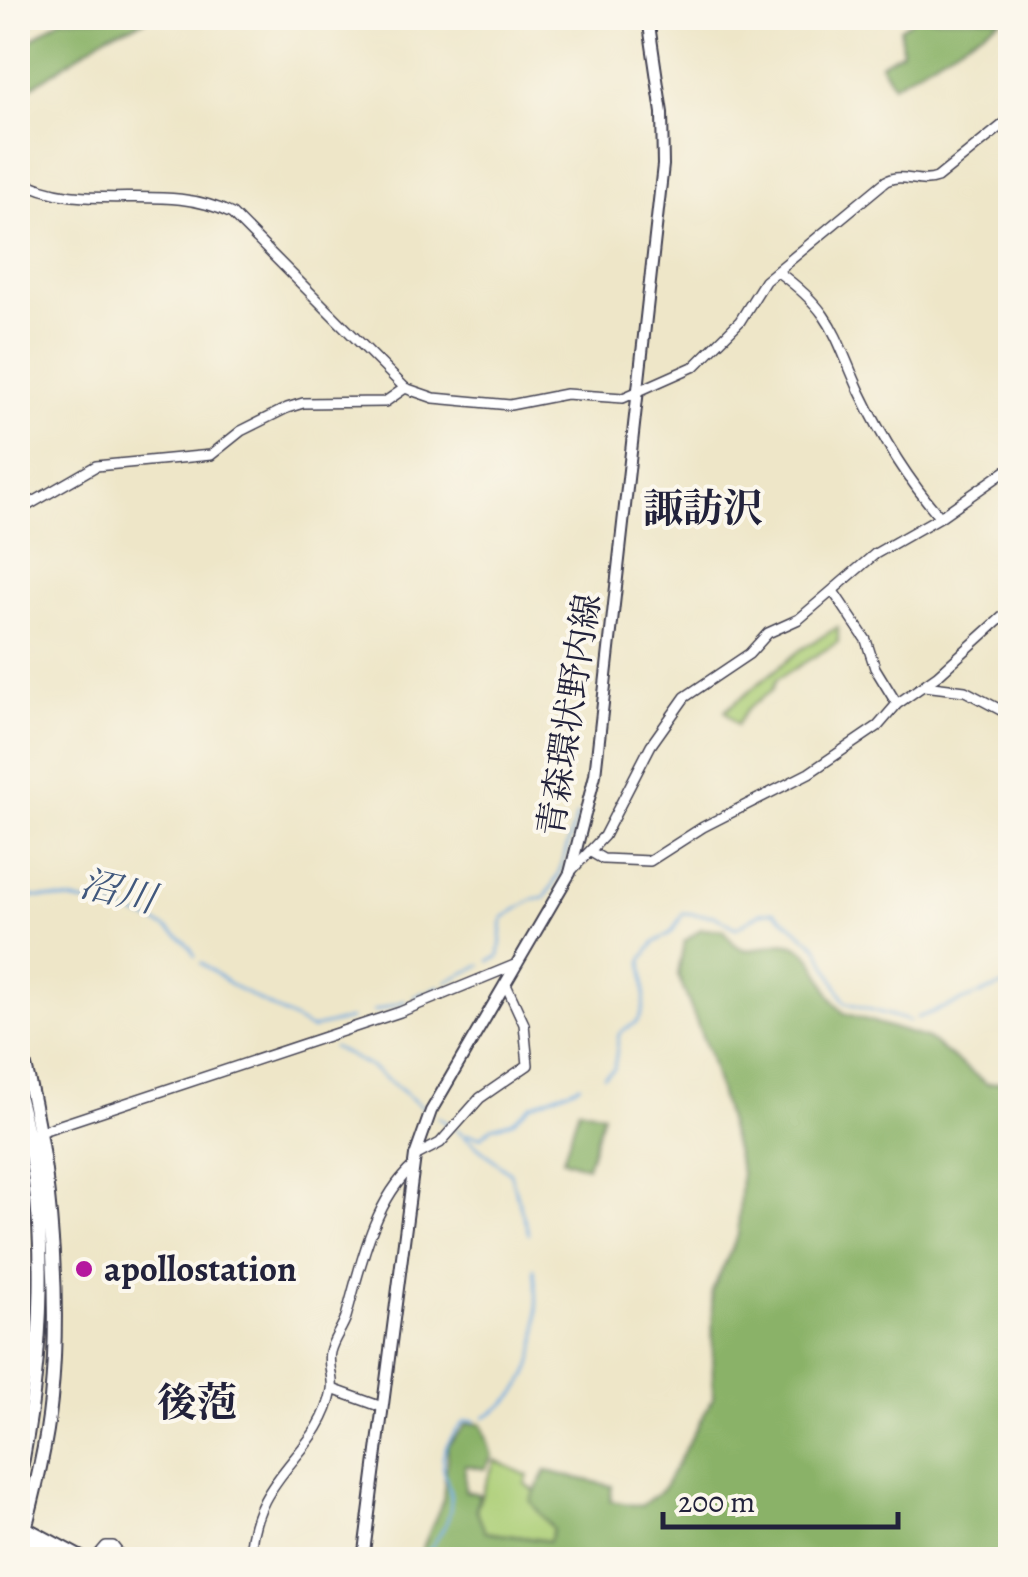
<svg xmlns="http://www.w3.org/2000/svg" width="1028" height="1577" font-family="Alegreya,'Noto Serif JP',serif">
  <rect width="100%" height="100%" fill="#fbf7ec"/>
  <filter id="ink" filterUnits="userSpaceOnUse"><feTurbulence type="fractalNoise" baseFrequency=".01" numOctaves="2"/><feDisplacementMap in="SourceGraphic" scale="20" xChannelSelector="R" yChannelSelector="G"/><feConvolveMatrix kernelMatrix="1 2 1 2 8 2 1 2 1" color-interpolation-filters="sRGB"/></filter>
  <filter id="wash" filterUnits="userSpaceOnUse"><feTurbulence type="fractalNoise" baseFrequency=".0048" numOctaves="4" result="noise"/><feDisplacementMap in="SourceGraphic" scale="40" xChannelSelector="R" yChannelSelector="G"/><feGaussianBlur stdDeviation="2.25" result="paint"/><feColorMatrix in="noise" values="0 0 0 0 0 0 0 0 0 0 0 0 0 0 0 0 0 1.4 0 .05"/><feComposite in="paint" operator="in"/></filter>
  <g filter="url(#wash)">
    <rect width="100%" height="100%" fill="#eee6c8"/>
    <path fill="#adcf78" stroke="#68785a" stroke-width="2.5" d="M838,627v15l-62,38 -4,10 -25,19 -10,16 -12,-14 75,-61z
      M495,1460l33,16 -3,8 10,7 -5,10 23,28 -3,12 -65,-9 -9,-23z"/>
    <path fill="#8ab268" stroke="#566a52" stroke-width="2.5" d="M62,18h86c-13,11 -30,9 -43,18 -31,22 -55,40 -87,59v-45z
      M916,18h88l-111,67 -13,-21 22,-13 -2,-23z
      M701,929l23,1c24,43 45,0 76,18 22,14 24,48 44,65l84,26 59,45 23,-3v478h-592l25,-59 5,-55 19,-21h15l10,32 -7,13 -20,-4v26l14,3 -3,15 9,23 64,9 4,-12 -23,-28 16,-30 66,15 -2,15 31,5 22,-17 50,-91 -1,-107 26,-56 3,-63 -32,-118 -31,-79 6,-33z
      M579,1108l24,6 -16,53 -24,-8z"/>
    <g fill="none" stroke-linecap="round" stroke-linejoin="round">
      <path stroke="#6faae0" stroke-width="2.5" d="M18,896c46,1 156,14 177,60
        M489,961l10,-4 4,-39 29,-18 13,-2 13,-22 19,-61
        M201,963l32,23 80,44
        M446,982l35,-17
        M430,990l10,-4
        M414,997l11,-5
        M374,1011l31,-10
        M917,1018l93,-35
        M312,1028l38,-9
        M333,1047l39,21 53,41
        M604,1076l10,-7 5,-35c6,-7 16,-8 20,-15 10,-18 4,-42 3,-59l12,-17 18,-11 11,-19 33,3 20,12 25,-15 13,-2 43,35 28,56 64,19
        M438,1117l11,8
        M456,1129l54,44 19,61
        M467,1134l14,3 11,-10 21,-6 18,-16 49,-20
        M484,1417c61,-29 56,-91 50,-149
        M422,1560c8,-13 22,-28 26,-42 14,-42 -30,-48 17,-97h10"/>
      <path stroke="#6faae0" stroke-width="14" d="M18,25l11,-7"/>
    </g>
  </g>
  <g filter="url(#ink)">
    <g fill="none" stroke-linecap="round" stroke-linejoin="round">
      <defs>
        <path id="minor" d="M18,179c65,38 147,0 214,35l173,174 29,10 76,7 56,-11 57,4 72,-32 45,-45 25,-40 121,-100c17,-9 33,4 51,-3l73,-59
          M778,272c56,41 55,61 82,120 21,44 49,89 80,125
          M18,511l78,-45 115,-11 30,-24 46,-23 16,-5 82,-1 20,-14
          M833,591l33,49 9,28 22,36
          M924,686l41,5 45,24
          M591,852l12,7 47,2 53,-34 106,-54 69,-47 19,-22 40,-28 73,-66
          M570,872l34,-36 47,-91 34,-48 64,-43 19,-21 31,-14 76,-65 65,-37 70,-49
          M18,1139l382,-127 117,-48
          M415,1156l25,-13 40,-45 48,-33 -4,-41 -17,-37
          M18,1348l21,-13
          M332,1389l50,18
          M94,1560l12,-14h7l11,14
          M158,1560h48
          M250,1560c2,-87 70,-104 82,-170 2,-12 -5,-25 -2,-38 3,-13 12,-23 16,-35 14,-49 27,-115 67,-151"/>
        <path id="major" d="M363,1560l52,-404 16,-45 139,-238 25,-98 68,-610 -1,-52 -14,-95"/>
        <path id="highway" d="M18,1040c31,108 44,247 33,359 -5,53 -20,106 -33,158
          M18,1095c34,125 26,264 0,389
          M20,1525l65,35
          M20,1535l40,25"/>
      </defs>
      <use href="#minor" stroke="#413f50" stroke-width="12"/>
      <use href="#major" stroke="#413f50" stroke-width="14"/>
      <use href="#highway" stroke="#413f50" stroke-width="16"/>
      <use href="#minor" stroke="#fff" stroke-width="9"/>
      <use href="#major" stroke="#fff" stroke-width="10"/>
      <use href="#highway" stroke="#fff" stroke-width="12"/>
    </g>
  </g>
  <circle fill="#b5179e" stroke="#fbf7ec" stroke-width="4" cx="84" cy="1269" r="10"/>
  <g text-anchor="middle" stroke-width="8" stroke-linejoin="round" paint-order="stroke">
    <g font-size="35" fill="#22223b" stroke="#fbf7ec">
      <text transform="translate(569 715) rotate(-81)" y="12">青森環状野内線</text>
    </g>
    <g font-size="35" font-weight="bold" fill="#22223b" stroke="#fbf7ec" text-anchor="start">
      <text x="104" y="1281">apollostation</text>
    </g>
    <g font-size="38" font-style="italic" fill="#41587d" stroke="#fbf7ec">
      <text transform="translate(118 891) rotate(13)" y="13">沼川</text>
    </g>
    <g font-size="40" font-weight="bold" fill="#22223b" stroke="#fbf7ec">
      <text x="703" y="522">諏訪沢</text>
      <text x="197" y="1416">後萢</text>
    </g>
  </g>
  <rect width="1028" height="1577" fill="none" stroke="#fbf7ec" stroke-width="60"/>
  <path d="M663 1512v15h235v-15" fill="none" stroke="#22223b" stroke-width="5"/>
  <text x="678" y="1512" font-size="30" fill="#22223b" stroke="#fbf7ec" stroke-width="8" paint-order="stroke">200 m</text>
</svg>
